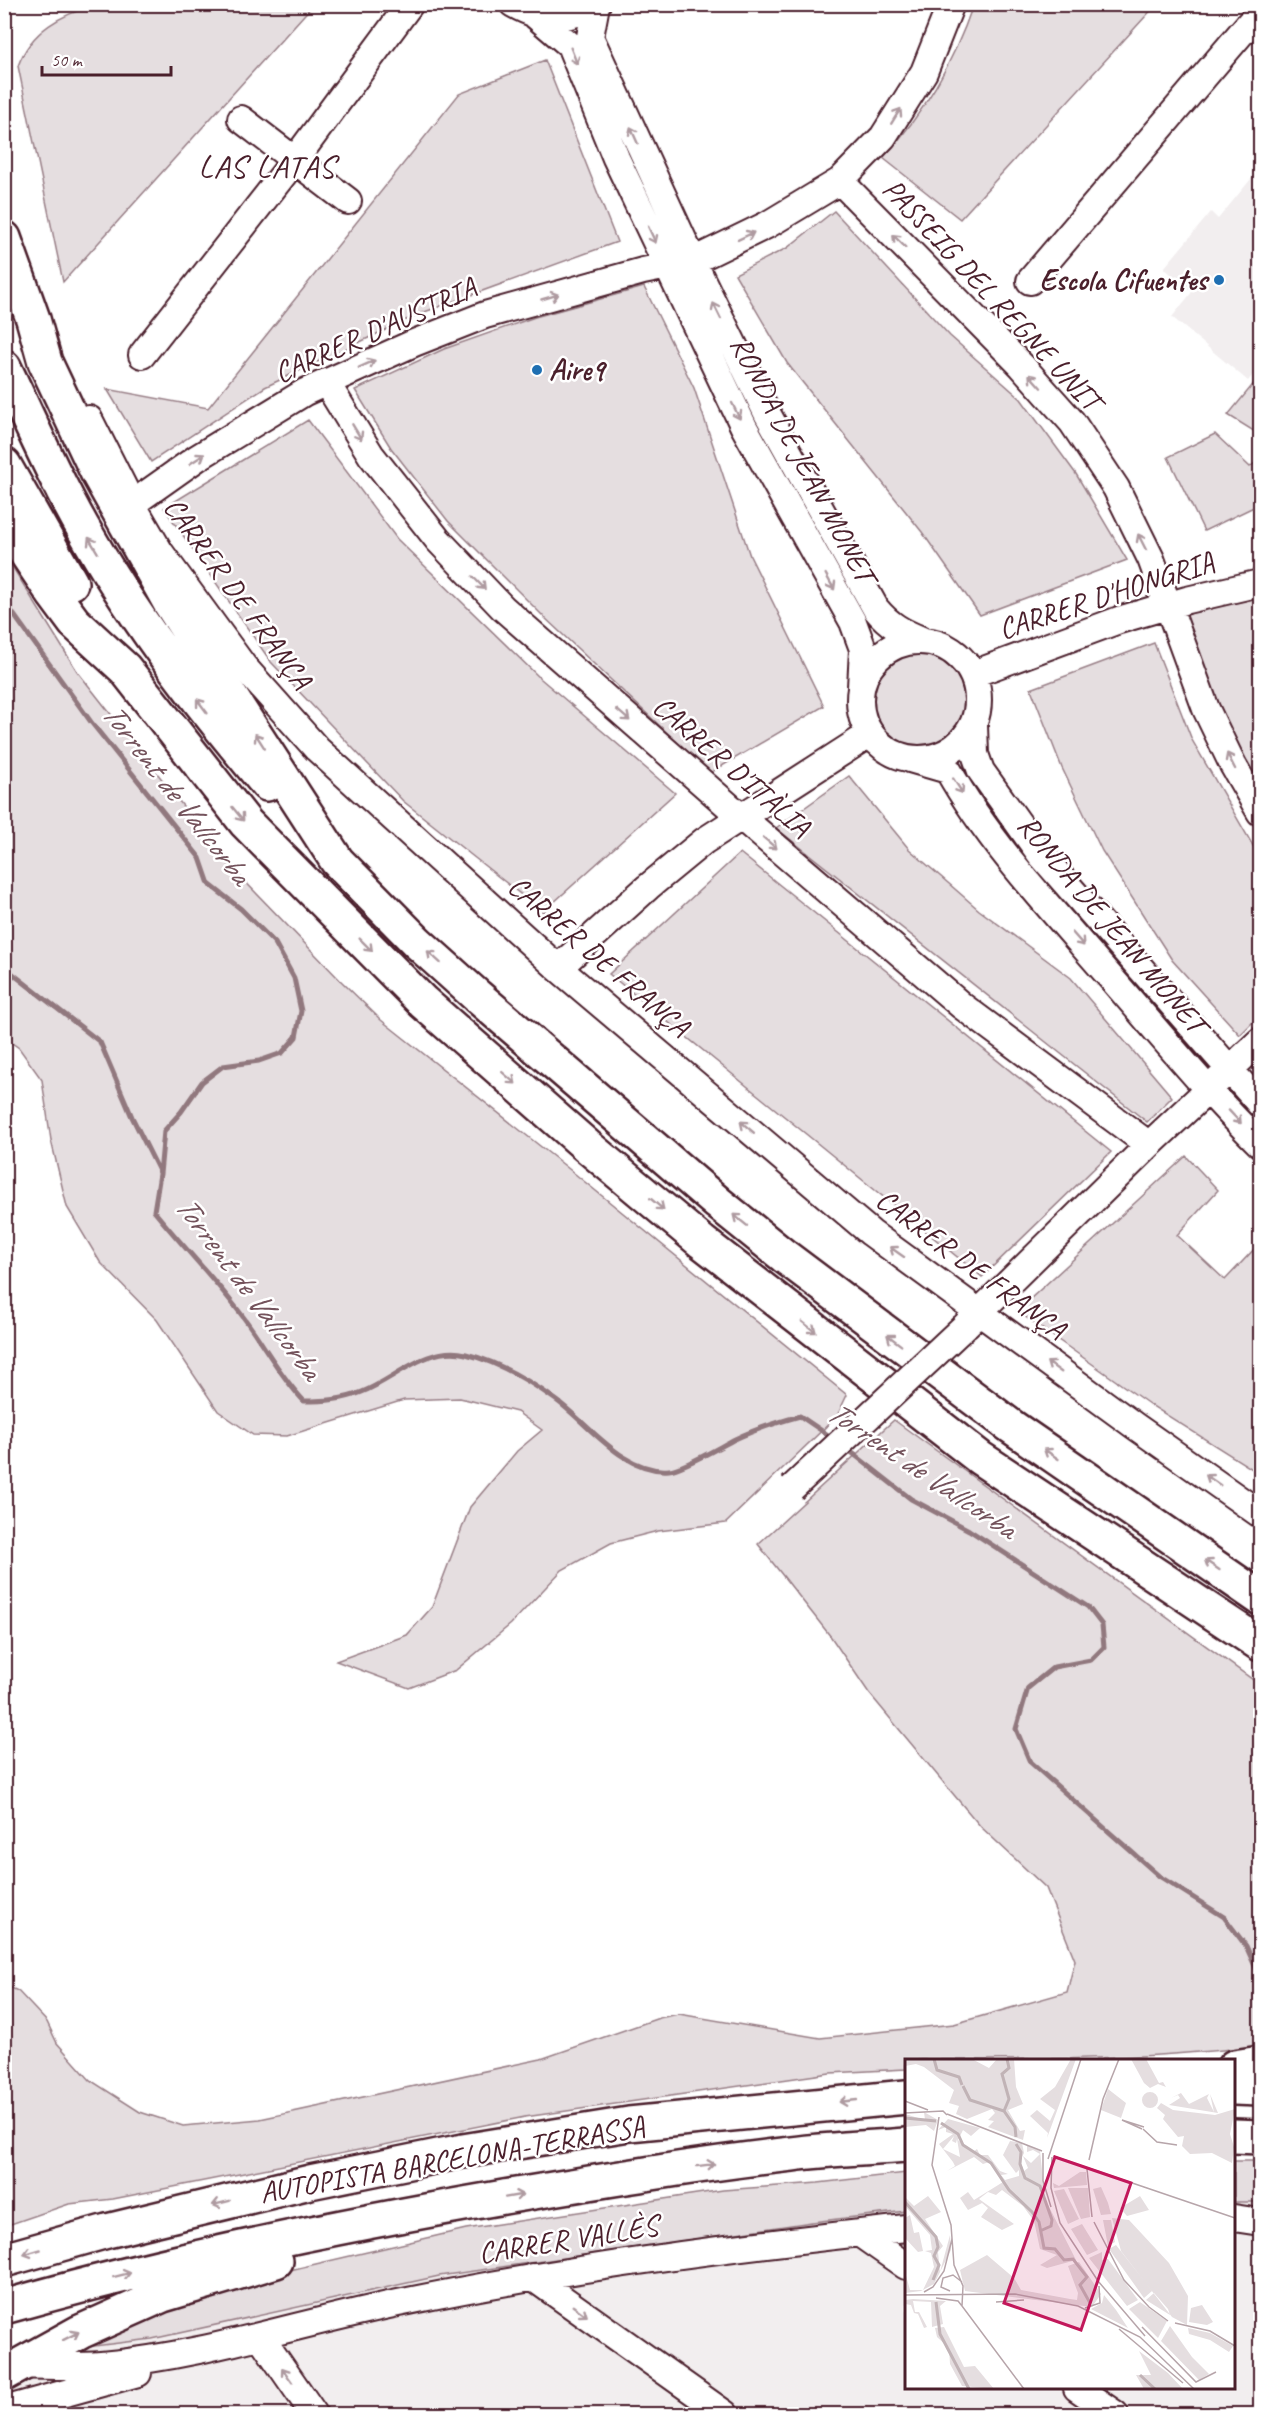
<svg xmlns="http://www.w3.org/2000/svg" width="1265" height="2419" font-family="Caveat,sans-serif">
  <rect width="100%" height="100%" fill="#fff"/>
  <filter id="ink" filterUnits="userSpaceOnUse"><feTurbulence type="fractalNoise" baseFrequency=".0167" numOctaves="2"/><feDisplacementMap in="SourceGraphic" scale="12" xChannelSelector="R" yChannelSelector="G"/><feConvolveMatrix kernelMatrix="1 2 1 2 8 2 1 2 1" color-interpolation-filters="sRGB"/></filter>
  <g filter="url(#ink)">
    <path fill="#f2eeef" d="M1260,168v198l-12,15 -76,-64 20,-25 -28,-24 47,-56 7,7z
      M1234,2174l26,1v239h-1255v-56l901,-174v204h328z"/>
    <path fill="#e5dee0" stroke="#987e86" stroke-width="1.5" d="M96,5h217l-250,277 -45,-216c13,-36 44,-52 78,-61z
      M973,5h183l-196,214 -77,-61c40,-44 71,-97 90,-153z
      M545,60l72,182 -198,72 -154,73 -114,75 -44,-73 101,19 251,-314z
      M834,211l116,125 71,63 55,75 51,86 -147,55 -58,-83 -135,-169 -52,-89 52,-26z
      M644,287l50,101 56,168 74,150 -114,67 -166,-156 -96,-96 -57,-73 -36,-58 89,-41 91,-32z
      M1260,376v59l-32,-20z
      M308,420l89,119 144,140 134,114 -132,119 -140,-111 -132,-139 -107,-154z
      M1215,434l35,33 5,-4 5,5v36l-56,27 -36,-74z
      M5,555l72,116 153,195 110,114 41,40 183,145 283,230 -10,21 -111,107 -68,8 -47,12 -49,27 -51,54 -55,46 -47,18 -73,-27 71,-26 25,-28 38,-100 47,-56 25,-21 -25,-18 -57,-14 -56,2 -117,36 -34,-1 -35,-24 -61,-91 -57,-58 -33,-55 -16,-67 -9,-60 -23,-32 -14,-10z
      M1260,583v229l-93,-206z
      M1154,643l38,97 68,118v157l-20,20 -68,-75 -70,-109 -40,-83 -31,-79z
      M867 700a52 52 0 1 1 104 0a52 52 0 1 1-104 0Z
      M849,776l60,73 70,61 92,68 101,119 -25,25 -371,-294z
      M740,853l371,299 -129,125 -373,-303z
      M1186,1156l32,34 -41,45 48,45 35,-37v231l-111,-70 -132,-93z
      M894,1420l366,265v361c-117,14 -235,14 -354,14v9l-76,4 -305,44 -412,82 -44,5 -64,22v-241l13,6 29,31 10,21 33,37 50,32 43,14 77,-7 281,-60 118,-41 20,-4 141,24 134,-14 113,-32 8,-32 -29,-72 -65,-61 -43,-51 -69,-83 -38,-56 -73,-93z
      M1234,2161h26v41h-26z
      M906,2173v38l-94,11 -373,54 -287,63 -91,11 113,-53 292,-68 257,-39 95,-7z"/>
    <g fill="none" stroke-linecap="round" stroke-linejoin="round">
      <path stroke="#91787e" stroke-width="5" d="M4,601l87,121 109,136 9,26 32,25 34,34 19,35 7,33 -5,26 -14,16 -23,8 -36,5 -21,16 -21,30 -17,19 -4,43 -6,37c30,37 62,69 90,107 21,28 36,58 60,83 20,0 39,-1 58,-9 33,-13 66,-48 104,-38 32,8 64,27 90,46 32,23 68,74 113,70 14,-1 52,-24 66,-31 21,-10 43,-17 65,-23l34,23
        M4,967l96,75 32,75 28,56
        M846,1448l65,51 58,31 119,77 14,18 2,22 -13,13 -37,7 -26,21 -12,41 14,33 129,114 65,41 22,29 13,29"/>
      <defs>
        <path id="minor" d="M513,4c32,18 52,17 84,0
          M596,5l-6,32 108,235 70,143 108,194c13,16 26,23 46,31
          M535,15l35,30 46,113 128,269 109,195 10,27 -2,38
          M241,119l107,82
          M840,181l182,185 50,56 44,66 35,71 55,150 27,56 27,47
          M1030,281l230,-270
          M142,355l152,-194 116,-157
          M326,382l45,73 67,85 65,68 237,208 222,190 187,139
          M89,419l43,85 28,48 84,115 73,82 241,219 313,265 264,193 125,88
          M132,504l65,-46 108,-66 109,-49 71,-28 158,-44 50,-10 74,-36 73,-44 43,-44 41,-65 27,-68
          M860 700a59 59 0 1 1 118 0a59 59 0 1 1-118 0Z
          M973,674l146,-54 68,-20 73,-17
          M974,725l1,29 6,17 60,84 219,249
          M910,759l38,11c43,76 106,142 163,208 49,56 96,114 149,166
          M558,968l90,-81 56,-46 166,-107
          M967,1324l182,-179 111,-104
          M1234,2218l26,4
          M859,2233l47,33
          M532,2277l193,137
          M260,2336l54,78
          M19,2365c27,1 55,2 82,0 104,-9 204,-44 307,-64 165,-34 331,-55 498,-73
          M1077,2388l38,26
          M4,2410l134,-37"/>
        <path id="highway" d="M4,238l29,81 12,43 52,110 73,131 167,258 80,81 60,54 241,207 66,53 228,171 248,171
          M4,367c28,59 54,119 87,175 50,87 112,166 176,242
          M4,465l67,118
          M4,520l50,75 20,27 51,47 121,154 177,179 164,144 115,96 278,216 280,186
          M1234,2067l26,-4
          M1234,2088l26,1
          M1234,2136l26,1
          M4,2260l103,-29 203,-49 153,-31 166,-27 277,-27
          M4,2307c165,-47 332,-81 500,-110 96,-16 191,-32 288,-43 38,-5 76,-6 114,-9
          M4,2374l76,-42 83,-37 113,-34"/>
      </defs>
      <use href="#minor" stroke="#4a1f2b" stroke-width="30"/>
      <use href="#highway" stroke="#4a1f2b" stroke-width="38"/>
      <use href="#minor" stroke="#fff" stroke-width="26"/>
      <use href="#highway" stroke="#fff" stroke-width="33"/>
      <defs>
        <path id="minor-bridge" d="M792,1488l172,-161"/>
      </defs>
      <use href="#minor-bridge" stroke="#4a1f2b" stroke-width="30" stroke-linecap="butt"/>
      <use href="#minor-bridge" stroke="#fff" stroke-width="26"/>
    </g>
    <defs><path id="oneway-shaft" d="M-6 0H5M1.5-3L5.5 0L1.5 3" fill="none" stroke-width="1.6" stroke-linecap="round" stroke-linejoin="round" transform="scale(1.5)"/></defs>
    <g stroke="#ae9aa0">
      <use href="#oneway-shaft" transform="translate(574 56) rotate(68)"/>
      <use href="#oneway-shaft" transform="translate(896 116) rotate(-58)"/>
      <use href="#oneway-shaft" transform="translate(634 135) rotate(-114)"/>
      <use href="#oneway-shaft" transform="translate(652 235) rotate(65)"/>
      <use href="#oneway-shaft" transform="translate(746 236) rotate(-26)"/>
      <use href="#oneway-shaft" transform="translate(899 241) rotate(-135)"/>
      <use href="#oneway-shaft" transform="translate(550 297) rotate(-16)"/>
      <use href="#oneway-shaft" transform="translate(717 311) rotate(-116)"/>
      <use href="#oneway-shaft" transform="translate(367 364) rotate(-24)"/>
      <use href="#oneway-shaft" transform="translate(1035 381) rotate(-132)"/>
      <use href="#oneway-shaft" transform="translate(736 411) rotate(64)"/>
      <use href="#oneway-shaft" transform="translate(357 432) rotate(59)"/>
      <use href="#oneway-shaft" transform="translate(197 459) rotate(-33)"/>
      <use href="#oneway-shaft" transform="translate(1142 542) rotate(-117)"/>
      <use href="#oneway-shaft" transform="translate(93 545) rotate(-121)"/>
      <use href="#oneway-shaft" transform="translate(830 582) rotate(61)"/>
      <use href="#oneway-shaft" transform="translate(479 583) rotate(46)"/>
      <use href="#oneway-shaft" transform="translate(202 706) rotate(-127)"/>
      <use href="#oneway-shaft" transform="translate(623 715) rotate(41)"/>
      <use href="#oneway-shaft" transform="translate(260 741) rotate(-123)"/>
      <use href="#oneway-shaft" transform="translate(1231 761) rotate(-117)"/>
      <use href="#oneway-shaft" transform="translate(958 786) rotate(57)"/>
      <use href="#oneway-shaft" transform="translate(238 814) rotate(51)"/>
      <use href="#oneway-shaft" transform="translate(770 843) rotate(40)"/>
      <use href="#oneway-shaft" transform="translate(1078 939) rotate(49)"/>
      <use href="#oneway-shaft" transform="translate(366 945) rotate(45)"/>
      <use href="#oneway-shaft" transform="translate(434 957) rotate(-138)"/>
      <use href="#oneway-shaft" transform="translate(509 1078) rotate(41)"/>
      <use href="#oneway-shaft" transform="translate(1235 1117) rotate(47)"/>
      <use href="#oneway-shaft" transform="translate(747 1127) rotate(-140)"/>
      <use href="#oneway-shaft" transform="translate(657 1204) rotate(40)"/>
      <use href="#oneway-shaft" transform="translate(740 1220) rotate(-141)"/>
      <use href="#oneway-shaft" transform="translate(897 1252) rotate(-145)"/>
      <use href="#oneway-shaft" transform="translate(809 1327) rotate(38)"/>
      <use href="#oneway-shaft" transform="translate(894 1340) rotate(-143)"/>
      <use href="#oneway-shaft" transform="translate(1054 1367) rotate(-144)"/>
      <use href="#oneway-shaft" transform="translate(1051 1454) rotate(-146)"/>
      <use href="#oneway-shaft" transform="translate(1213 1480) rotate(-145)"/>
      <use href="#oneway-shaft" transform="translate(1212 1565) rotate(-146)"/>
      <use href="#oneway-shaft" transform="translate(848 2101) rotate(174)"/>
      <use href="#oneway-shaft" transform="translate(706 2165) rotate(-7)"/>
      <use href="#oneway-shaft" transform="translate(514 2196) rotate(-10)"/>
      <use href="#oneway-shaft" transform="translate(221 2203) rotate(166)"/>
      <use href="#oneway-shaft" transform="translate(32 2252) rotate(164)"/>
      <use href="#oneway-shaft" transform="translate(122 2275) rotate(-14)"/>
      <use href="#oneway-shaft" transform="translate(580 2311) rotate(36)"/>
      <use href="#oneway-shaft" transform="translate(71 2336) rotate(-27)"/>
      <use href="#oneway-shaft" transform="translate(287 2375) rotate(-125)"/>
    </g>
  </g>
  <g fill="#1f6fb2" stroke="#fff" stroke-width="2">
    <circle cx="1219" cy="280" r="6"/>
    <circle cx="537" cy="370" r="6"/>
  </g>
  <g text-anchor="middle" stroke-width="5" stroke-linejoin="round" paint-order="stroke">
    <g font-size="30" font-weight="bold" fill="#4a1f2b" stroke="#fff" text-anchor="end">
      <text x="1207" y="290">Escola Cifuentes</text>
      <text x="549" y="380" text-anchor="start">Aire9</text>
    </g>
    <g font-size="30" fill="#4a1f2b" stroke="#fff">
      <text transform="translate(992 294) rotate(47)" y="10">PASSEIG DEL REGNE UNIT</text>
      <text transform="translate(375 330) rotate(-24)" y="10">CARRER D'AUSTRIA</text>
      <text transform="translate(803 459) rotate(62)" y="10">RONDA DE JEAN MONET</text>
      <text transform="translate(238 593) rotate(54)" y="10">CARRER DE FRANÇA</text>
      <text transform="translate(1106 595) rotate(-18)" y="10">CARRER D'HONGRIA</text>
      <text transform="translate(732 766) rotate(41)" y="10">CARRER D'ITÀLIA</text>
      <text transform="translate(1112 924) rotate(50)" y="10">RONDA DE JEAN MONET</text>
      <text transform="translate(599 956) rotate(41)" y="10">CARRER DE FRANÇA</text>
      <text transform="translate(971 1264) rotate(37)" y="10">CARRER DE FRANÇA</text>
      <text transform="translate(452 2159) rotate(-10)" y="10">AUTOPISTA BARCELONA-TERRASSA</text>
      <text transform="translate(568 2239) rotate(-9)" y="10">CARRER VALLÈS</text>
    </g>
    <g font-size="32" letter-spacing="1.5" fill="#4a1f2b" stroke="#fff">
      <text x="267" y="177">LAS LATAS</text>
    </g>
    <g font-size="32" font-style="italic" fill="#74535c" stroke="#fff">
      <text transform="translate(177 793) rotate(52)" y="11">Torrent de Vallcorba</text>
      <text transform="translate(249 1287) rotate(53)" y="11">Torrent de Vallcorba</text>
      <text transform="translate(922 1469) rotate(34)" y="11">Torrent de Vallcorba</text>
    </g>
  </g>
  <g transform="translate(905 2059)">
    <rect width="330" height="330" fill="#fff"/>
    <path d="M0,0h67l17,9 8,-9h17l2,28 7,17 -15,6 12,21 5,-1 -2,10 -35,-13 6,-6 -6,-1 7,-7 -3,-4 -25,10 -11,-5 3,-8 -10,-3 5,-13 -30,-23 -8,-3 -11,2zM166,0h5l-29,79 1,-5 -18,-17 7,-6 13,11 5,-11 -15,-11 15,-12zM226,0h15l13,24 4,-1 3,5 -8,-3 -8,4 -6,-5zM203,30l18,14 -5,15 -20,-8zM237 41a8 8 0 1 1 16 0a8 8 0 1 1-16 0ZM276,34l8,11 20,-10 -2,4 7,14 -4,-18 8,19 -49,-8 11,-7 -2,-3 -7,3zM256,44l12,7 42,5 20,-6 -5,25 4,13 -2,16 -20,-10 -22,1 -8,-8 2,-10 -6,1 -15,-18 2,-4 -8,-7zM19,53l14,8 -4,11 -8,-6 -21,2v-13l20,6zM43,60l32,9 -9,8 -8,-6 -5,10 15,12 4,-3 3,6h8l12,16 8,3 -7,1 4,5 14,-4v-6l-3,3 -13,-18 7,-14 12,2 2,10 -4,8 4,10 4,-3 -5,-12 8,7 9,-9 -7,-4 -6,2v-7l13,6 5,48 31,61 -29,8 -7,-3 17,-10 -17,-6 -6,-28 -11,-15 -21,-16 -6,5 -8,-3 -9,7 35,25 -12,6 -21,-13 7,-9 -6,-5 -14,7 -8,-12 8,-6 6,8 29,-18 -14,-20 -6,2 -9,-7 -27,14 8,-5 -2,-4 -14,-18 14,-10 -7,-2v-5l-8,3zM49,77l-2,5 4,2 1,-4 3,18 -17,-8zM175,113h6l1,13 -33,3 -1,-5 6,3zM196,128l7,16 3,11 -10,1 -8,-26zM163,129h20l2,29 -9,2zM159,130l15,30 -11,5 -14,-33zM23,137l13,16 -16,7 18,27 -5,6 2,20 10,-37 1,15 -17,34 -13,7 -16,2v-21l5,18h13l11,-23 -3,-14 -6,-2 7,-1 -2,-15 -25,-29v-9l9,9zM235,137l9,14 -22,6 -7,-8zM5,156l4,18 5,-1 4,19 -5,1 -13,-14v-20zM207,159l17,2 40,43 19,33 -1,29 -15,-8 -51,-66zM198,161h8l4,22 -7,4zM177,165l16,26 -11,5 -16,-26zM211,186l36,46 -8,7 -35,-49zM197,193v8l6,-1 30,41 -11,6 -38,-48zM82,196l27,23 7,12 49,9 7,1 1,-7 -10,-27 11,-4 22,32 -9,13 -127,-16 -5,-21zM249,234l14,16 2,6 -24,-15zM199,236l12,15 12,18 -37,-19 11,-6zM8,240l33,2 -6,5 3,18 -11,3 -1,-25 -18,-1 2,11h4l8,15 -3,1 -6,-14 -4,-1 -3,-8 -6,-1v-4zM235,243l27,19 -9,17 -29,-29zM297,246l11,17 -6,3 -18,-3 2,-14zM265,267l22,31 17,17 -10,6 -38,-39zM39,268l20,40 11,-1 19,23 -32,-3 -12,-22 -1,-16 -12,-11 -2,-9zM283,269l22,5 23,13 -4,6 -19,-12 -21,-6zM234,292l29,22 15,16h-39l-8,-14h15z" fill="#e5dee0" fill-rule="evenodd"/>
    <path fill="none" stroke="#c1b3b6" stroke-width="3" d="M29,0l3,11 22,7 3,8M58,27l7,14 34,11 11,16 1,10M99,52l5,-12 -7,-25 7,-6 -2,-9M0,59l31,3M36,64l17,11 5,11 28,18 18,27 23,22 7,10 5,26 11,1 9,11 9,-1 14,18 -7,8 10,18M111,85l5,8 -1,12 5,14 15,8 12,34 -1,6 -11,5M0,143l31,35 2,10 -4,9 5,9 -6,15M31,243l4,32 29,55M235,316l15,14"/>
    <path fill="none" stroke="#b7a5aa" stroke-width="1.5" d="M0,42l23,9M0,54l38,-2 4,4M42,55l95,37M34,58l-7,48 19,60 3,40 9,21 -1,20 62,83M237,70l-20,-9 22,7M238,70l14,13 20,3M138,94v28l8,26M148,97l182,62M147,98l-1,31 9,35 38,58 47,55M143,100l33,-100M184,101l14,-61 16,-40M182,110l5,48M189,163l30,58 25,27 19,14M45,232l-9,-4 2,-9 10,-3 9,7M19,233l9,-5 11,-16 8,-32M0,236l110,-1 63,12 62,31 54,52M31,239l22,3 4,5M91,243l28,-2M180,249l15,-5 -1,-17M270,264l35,8 25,15M237,268l54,55 20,-10M214,270l64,54"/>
    <path fill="#c2185b" fill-opacity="0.15" stroke="#c2185b" stroke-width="3" d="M150,98l76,26 -50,147 -77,-27z"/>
    <rect width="330" height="330" fill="none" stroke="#4a1f2b" stroke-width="3"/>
  </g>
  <rect width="1265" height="2419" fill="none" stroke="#fff" stroke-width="24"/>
  <rect x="12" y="12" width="1241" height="2395" fill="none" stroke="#4a1f2b" stroke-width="2" filter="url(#ink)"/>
  <path d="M42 66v9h129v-9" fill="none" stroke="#4a1f2b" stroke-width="3"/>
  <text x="51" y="66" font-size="18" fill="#4a1f2b" stroke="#ffffff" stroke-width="4.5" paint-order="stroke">50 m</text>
</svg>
